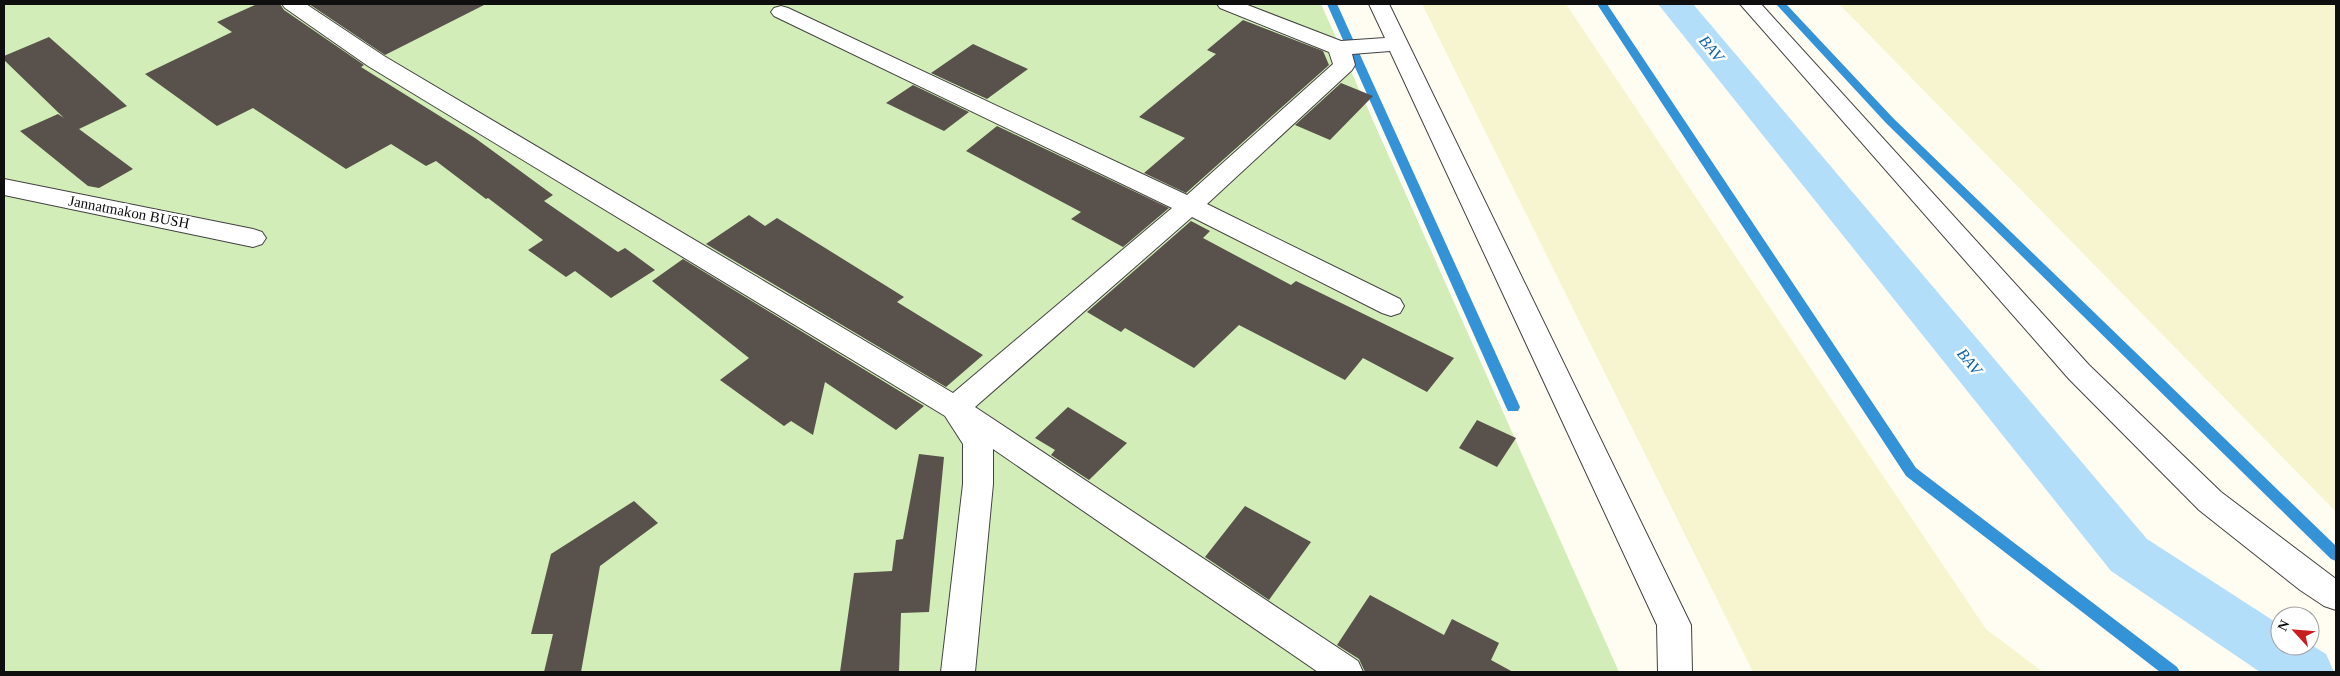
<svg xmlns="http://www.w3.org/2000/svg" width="2340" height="676" font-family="Georgia,serif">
  <rect width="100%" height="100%" fill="#fffdf2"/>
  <path fill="#f7f5cf" d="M1422,4h144l420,625 57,43h-290z
    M1839,4h497v508z"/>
  <path fill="#d2edb8" d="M4,4h1317l298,668h-1615z"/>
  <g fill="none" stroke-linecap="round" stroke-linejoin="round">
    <path fill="#3492d7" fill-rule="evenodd" d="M1327,4h10l183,403 -2,4h-10l-2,-4z
      M1597,4h10l309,464 261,199 3,5h-20l-254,-196z
      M1776,4h10l108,115 442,427v15l-5,-2 -445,-436z"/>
    <path fill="#b3defa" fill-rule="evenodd" d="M1658,4h35l454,535 133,86v21h30v-2l16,10 8,18h-74l-149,-101z"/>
  </g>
  <path fill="#59514b" d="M257,4h23l4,6 80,55 -3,2 114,71 78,57 -9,6 74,51 7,-4 30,22 -44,28 -36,-27 -9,6 -38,-27 15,-10 -55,-42 -2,1 -50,-38 -10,5 -35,-22 -45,25 -93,-61 -36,18 -72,-52 87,-42 -15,-10z
    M309,4h177l-101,51z
    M1243,20l80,31 6,14 -143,128 -42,-20 41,-35 -46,-21 77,-63 -9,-4z
    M49,37l78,69 -48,23 54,40 -34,19 -11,-2 -68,-55 38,-17 6,4 -60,-58v-4z
    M973,44l55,25 -41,30 -56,-26z
    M1341,83l32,13 -43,44 -35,-15z
    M913,85l56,27 -25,19 -58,-28z
    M997,126l172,82 -46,39 -52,-28 10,-7 -115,-61z
    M749,215l16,11 12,-8 127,79 -7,5 86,53 -37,32 -240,-143z
    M1191,221l19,10 -7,7 88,47 5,-4 158,77 -27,34 -64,-34 -18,22 -106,-55 -45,43 -69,-40 -4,4 -34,-20z
    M683,259l241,147 -28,24 -71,-48 -12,53 -22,-14 -7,5 -64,-46 29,-22 -97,-77z
    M1068,407l59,36 -38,37 -38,-25 4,-5 -20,-12z
    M1477,420l39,18 -19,29 -38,-19z
    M919,454l25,3 -15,155 -28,1 -2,59h-59l14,-99 38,-2 4,-31 7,-1z
    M634,501l24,22 -58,43 -19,106h-37l9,-38h-22l20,-80z
    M1245,506l66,36 -42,58 -64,-43z
    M1370,595l74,40 8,-16 47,24 -8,17 22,12h-148l-6,-13 -22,-14z"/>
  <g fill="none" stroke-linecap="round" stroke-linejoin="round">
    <defs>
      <path id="minor" d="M282,4h24l78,52 569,337 219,-185 -398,-192 -3,-4 3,-4 7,-2 7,2 399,187 146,-131 -4,-12 -109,-44 -3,-4h28l96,37 44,-3 -16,-34h20l302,621 1,47h-34l-1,-47 -267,-574 -38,3 3,11 -3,5 -145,134 193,95 4,7 -4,7 -9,3 -9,-3 -190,-96 -217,190 383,254 5,11h-45l-325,-223v35l-18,188h-34l22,-188v-40l-18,-28 -577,-350 -83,-58z
        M4,179l249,50 9,3 4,6 -4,6 -9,3 -249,-52z"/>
      <path id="tertiary" d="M1740,4h21l328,361 132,127 115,87v31l-12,-4 -24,-16 -101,-80 -130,-131z"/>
    </defs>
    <use href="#minor" stroke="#424242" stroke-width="2"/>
    <use href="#tertiary" stroke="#424242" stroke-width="2"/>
    <use href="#minor" fill="#fff" fill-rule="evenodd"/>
    <use href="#tertiary" fill="#fff" fill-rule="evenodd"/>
  </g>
  <g text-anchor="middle" stroke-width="5" stroke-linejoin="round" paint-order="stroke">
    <g font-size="15" fill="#0f0f0f" stroke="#fff">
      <text transform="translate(129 212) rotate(11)" y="5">Jannatmakon BUSH</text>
    </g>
    <g font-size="16" font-style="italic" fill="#0f63ab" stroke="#fff">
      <text transform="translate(1712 48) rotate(51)" y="6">BAV</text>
      <text transform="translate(1970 361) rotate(51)" y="6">BAV</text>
    </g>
  </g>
  <rect width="2340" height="676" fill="none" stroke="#0f0f0f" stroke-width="10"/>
  <g transform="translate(2295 631) rotate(296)"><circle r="24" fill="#ffffff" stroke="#9f9f9f"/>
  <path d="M0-4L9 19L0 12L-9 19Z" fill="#ca1d21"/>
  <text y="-8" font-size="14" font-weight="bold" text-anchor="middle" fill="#0f0f0f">N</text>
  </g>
</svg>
